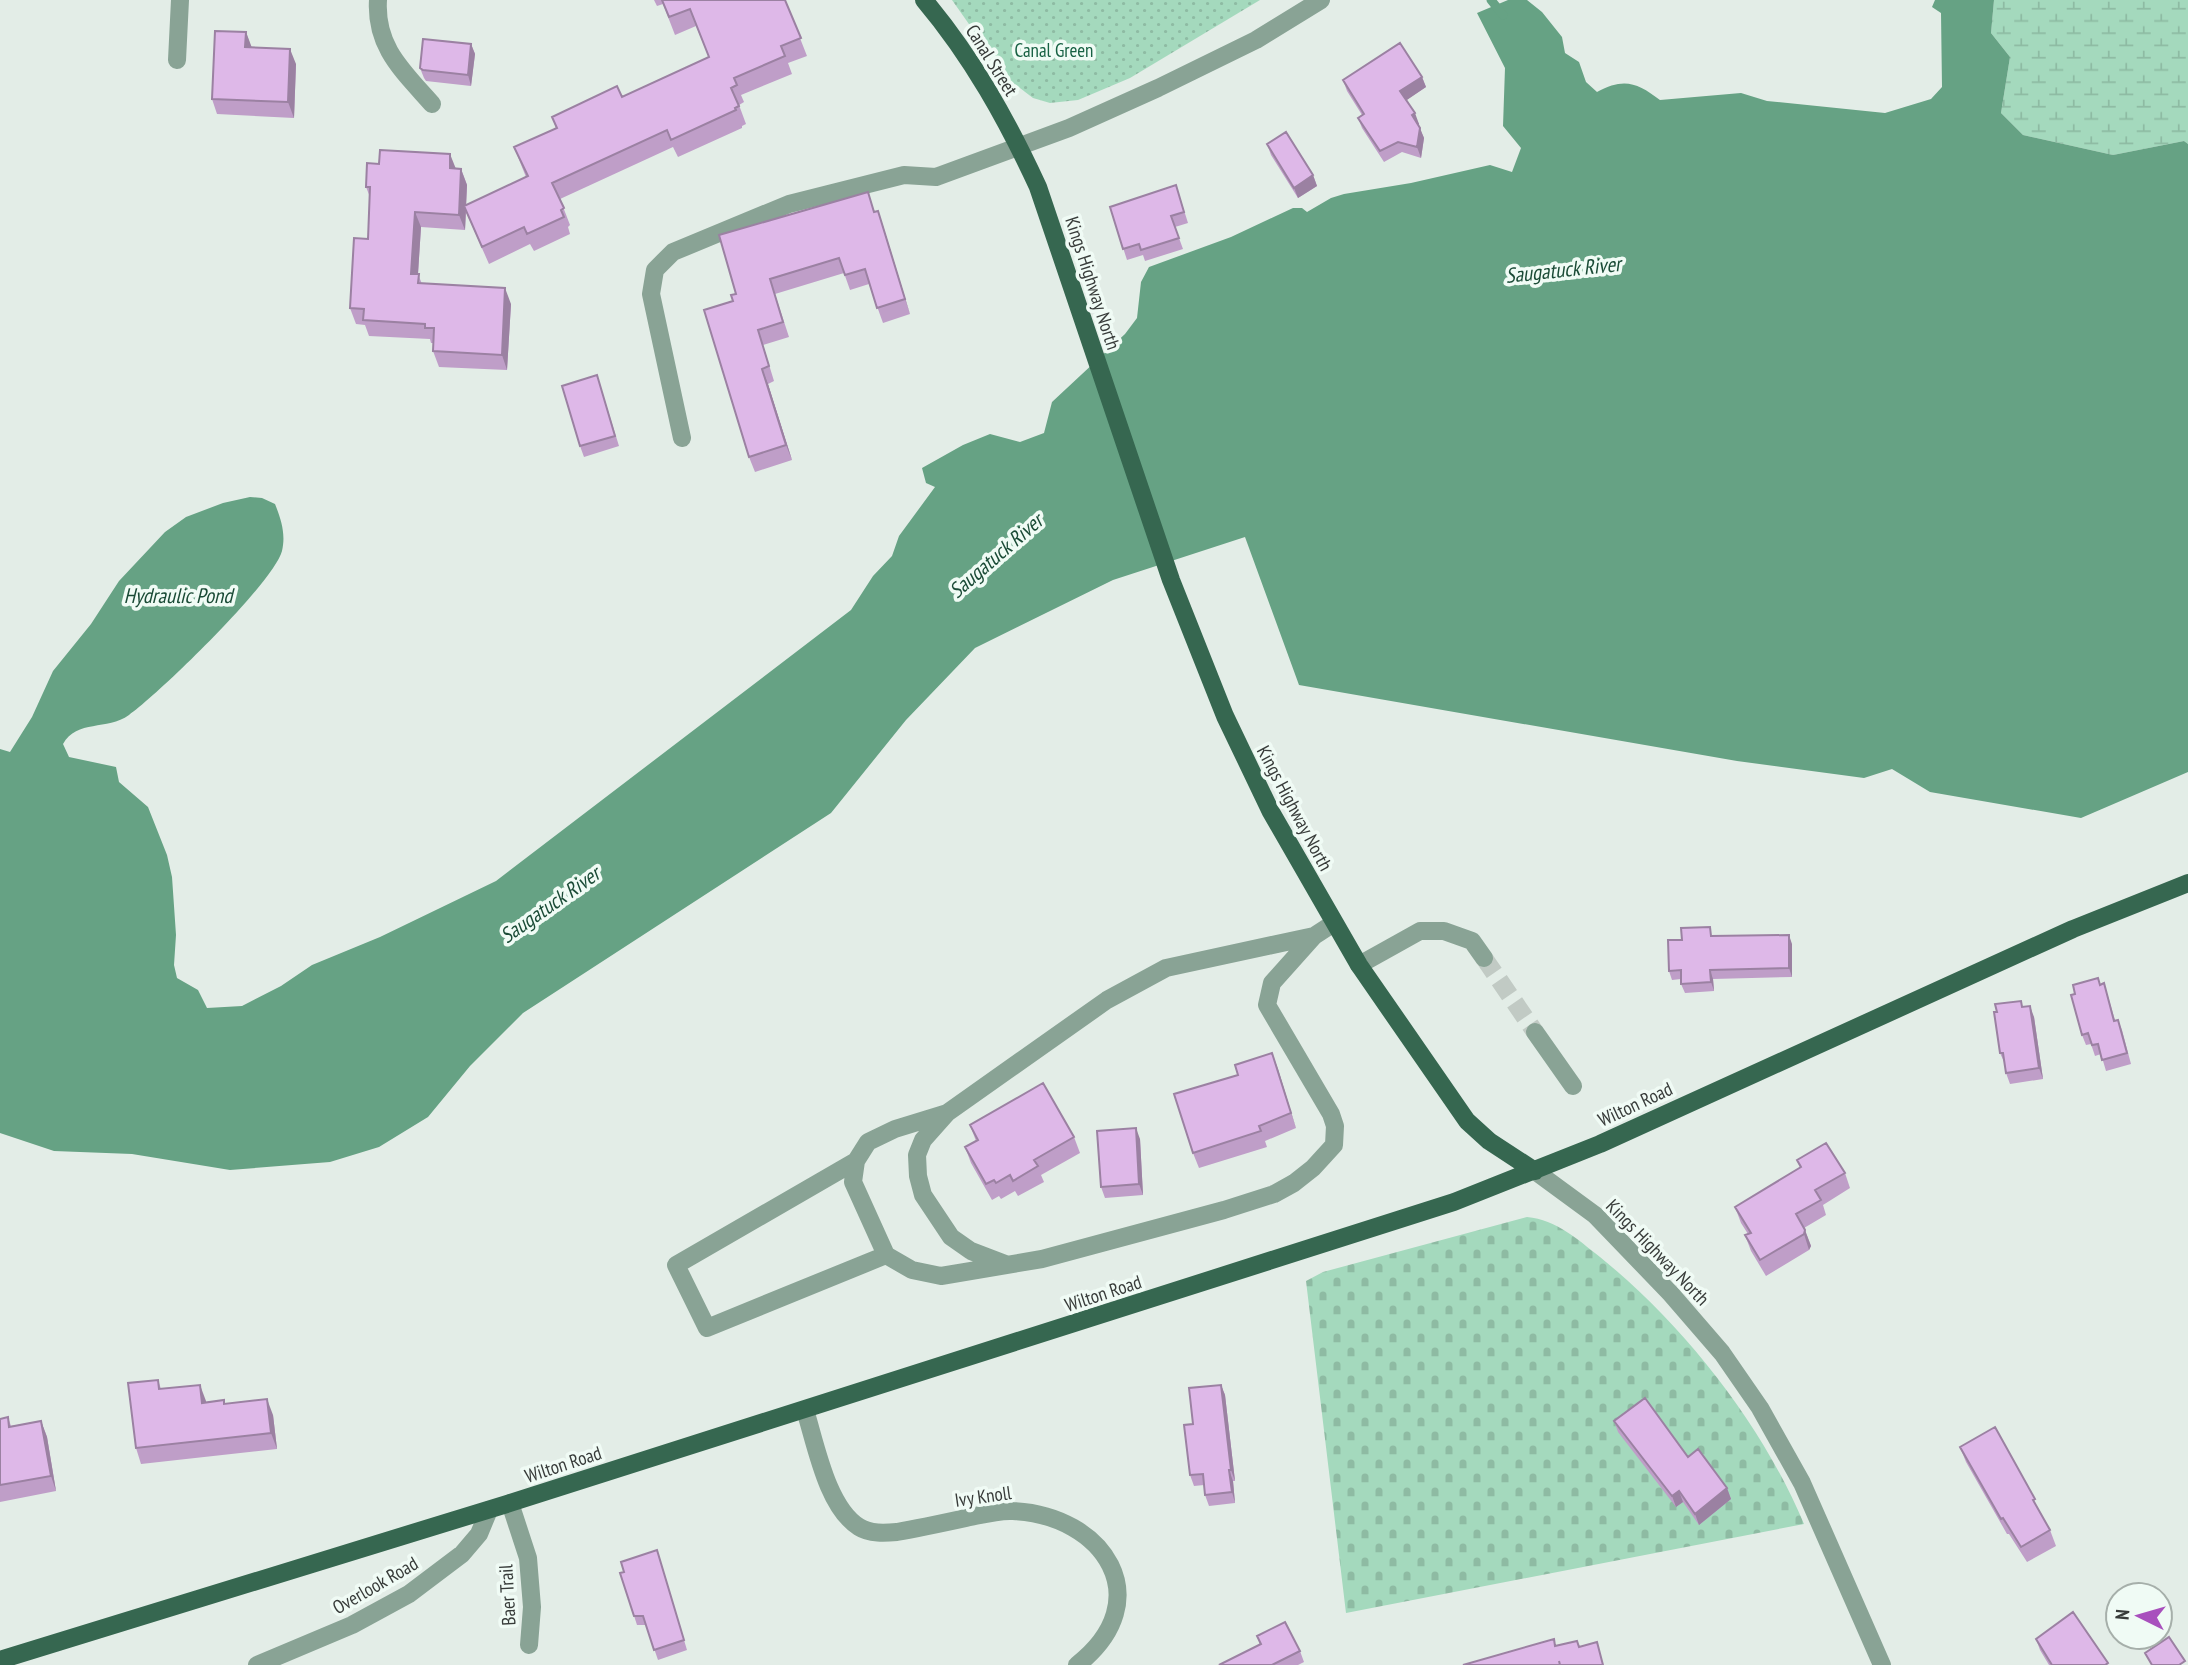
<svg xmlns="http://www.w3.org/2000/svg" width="2188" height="1665" font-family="'PT Sans Narrow',sans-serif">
  <defs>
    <pattern id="wetland-marsh" width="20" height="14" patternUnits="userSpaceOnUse" patternTransform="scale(1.75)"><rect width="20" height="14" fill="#a4d9bd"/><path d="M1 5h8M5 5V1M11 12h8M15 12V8" fill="none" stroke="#8ebba3"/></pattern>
    <pattern id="cemetery-stones" width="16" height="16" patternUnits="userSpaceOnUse" patternTransform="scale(1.75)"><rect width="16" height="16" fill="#a4d9bd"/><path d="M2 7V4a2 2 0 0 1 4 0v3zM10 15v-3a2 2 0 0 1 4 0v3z" fill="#8ebba3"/></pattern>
    <pattern id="park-dots" width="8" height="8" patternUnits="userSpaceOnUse" patternTransform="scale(1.75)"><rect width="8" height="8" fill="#a4d9bd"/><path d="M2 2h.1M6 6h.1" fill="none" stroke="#8ebba3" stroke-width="1.8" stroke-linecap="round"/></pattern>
  </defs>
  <rect width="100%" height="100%" fill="#e3ede7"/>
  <path fill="url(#wetland-marsh)" d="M1994,0h194v144l-4,-3 -71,14 -90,-20 -22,-22 9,-56 -19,-24z"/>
  <path fill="url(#cemetery-stones)" d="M1527,1217c30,3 50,22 73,40 84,68 162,167 204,267l-458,89 -40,-332 17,-9z"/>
  <path fill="url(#park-dots)" d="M952,0h308l-130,78 -52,22 -28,3 -17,-5 -26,-20z"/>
  <path fill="#66a284" d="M1508,0h19l15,12 20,25 3,16 14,9 7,20 11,10c27,-15 41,-9 63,8l81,-7 26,8 118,12 46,-14 11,-12 -1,-74 -9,-6 3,-7h59l-3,33 19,24 -9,56 22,22 90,20 71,-14 4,3v628l-107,46 -151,-26 -38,-23 -28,9 -127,-17 -438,-76 -54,-148 -132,43 -138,68 -69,72 -75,93 -308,200 -53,53 -42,51 -49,30 -49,15 -100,8 -98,-16 -78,-3 -54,-18v-384l10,3 22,-35 21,-46 38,-47 28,-43 46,-49 21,-15 37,-14 27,-6 12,1 13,6c6,15 11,30 7,47 -8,31 -123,143 -153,164 -22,16 -52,4 -66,29l6,13 47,10 3,15 29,25 19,48 5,22 4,58 -2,30 3,13 21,12 9,18 35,-2 39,-20 31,-21 68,-28 116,-56 355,-271 22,-34 19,-20 7,-20 36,-49 -9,-4 -4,-15 41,-23 27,-11 30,8 24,-9 8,-31 73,-68 12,-16 4,-36 8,-15 82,-30 62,-29h9l5,4 24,-14 13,-4 67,-11 79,-18 22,7 9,-24 -18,-22 2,-58 -28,-55z"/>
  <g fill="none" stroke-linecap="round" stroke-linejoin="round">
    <path stroke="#66a284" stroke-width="9" d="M1491,0l12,15"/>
    <path stroke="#c1cac4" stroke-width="18" stroke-dasharray="18 9" stroke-linecap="butt" d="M1484,958l51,74"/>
    <path stroke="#89a395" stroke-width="18" d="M378,0c-3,47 25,71 54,104
      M177,60l3,-60
      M682,438l-31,-144 4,-24 18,-18 116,-48 115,-29 32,2 133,-49 89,-40 98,-48 65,-40
      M1359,965l61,-34h24l28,10 12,17
      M1535,1032l38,54
      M947,1113l-52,16 -27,13 -12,19 -3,21 33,73 26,15 29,6 101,-17 182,-49 50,-16 20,-11 19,-15 21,-23 1,-19 -4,-12 -64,-109 5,-22 42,-47 20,-13
      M856,1161l-180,104 31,63 179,-73
      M1535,1171l60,44 76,79 51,59 38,55 42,75 80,182
      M1005,1264l-34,-13 -20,-14 -28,-42 -5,-19 -1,-21 6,-15 24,-27 160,-113 59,-32 148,-32
      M805,1410c11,35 22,97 54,117 11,7 26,6 38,5 23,-4 46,-9 69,-14 15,-3 32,-8 47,-7 91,4 147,89 64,154
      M510,1503l18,55 4,49 -3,38
      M257,1665l95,-40 57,-31 53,-40 17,-20 10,-24"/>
    <path stroke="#366750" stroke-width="18" d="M924,0c48,57 83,120 114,187l133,393 54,136 46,96 88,153 108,156 22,20 46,30
      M0,1660l510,-157 944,-301 146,-58 473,-215 115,-46"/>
  </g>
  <path fill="#bf9ec8" d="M654,0h131l22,56 -19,7 4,11 -51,21 3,7 -5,3 7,19 -4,2v2l-64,29 -5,-10 -113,52 10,26 -2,2 2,7 -36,17 -4,-7 -41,20 -23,-52 -1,18 -44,-3 -3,47 4,10 89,20 -4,66 -68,-3 -6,-16 1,-8h-3l-1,-4 -61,-3 -4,-11 -9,-1 -6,-16 18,-69 2,-42 -4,-10 13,-23 82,5 6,16 -1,20 60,-28 -12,-30 42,-19 -4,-11 70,-20 87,-40 -13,-31 -21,9 -12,-31 -6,2z
    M246,32l5,15 45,17 -2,54 -77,-4 -5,-15z
    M471,44l4,10 -4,32 -45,-5 -2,-3 -4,-10z
    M1422,77l4,10 -20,13 13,24 -1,1 6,13 -3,20 -19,-6 -18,10 -22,-34 -4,-10 4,-3 -15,-24 -4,-11z
    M1267,144l46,31 4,11 -19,12 -27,-43z
    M1176,185l12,38 -13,4 8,22 -38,12 -2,-6 -16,5 -17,-53z
    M875,212l8,14 27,88 -27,9 -14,-39 -19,6 -6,-17 -69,21 14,43 -26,8 11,36 -6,3 24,76 -37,12 -6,-15 -16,-156z
    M597,375l22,71 -35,11 -4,-11z
    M1714,936l78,8v33l-79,2 1,12 -29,2 -4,-9v-5l-9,1 -3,-9 13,-31z
    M2104,983l11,37h3l4,10 9,34 -25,7 -5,-17 -6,2 -4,-12 -5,1 -4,-10 18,-50z
    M2023,1007l11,10 9,62 -33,5 -4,-11 -1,-9 -5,-11z
    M1272,1053l24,75 -31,13 2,6 -68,21 -6,-15z
    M970,1125l104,12 6,16 -39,22 3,7 -26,14 -3,-5 -14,8 -2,-3 -7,4 -21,-37 -6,-16 11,-6z
    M1140,1139l3,56 -38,3 -4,-11z
    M1797,1160l48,13 5,15 -27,17 3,10 -22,13 7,18 -2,4 -43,26 -15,-25 -6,-16 3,-1 -7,-11 -6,-16 65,-39z
    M158,1380l3,9 45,13 18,-2 1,4 48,11 4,34 -136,15 -5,-16z
    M1221,1385l4,10 10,86h-2l2,22 -26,3 -4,-11 -1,-10 -10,1 -4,-11 3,-51z
    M8,1417l3,9 30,-5 6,16 9,54 -56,11v-83z
    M1614,1421l74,36 39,31 4,11 -32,26 -16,-23 -7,5 -58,-75z
    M1960,1447l79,63 11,20 6,16 -29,16 -18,-28h-2l-41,-72z
    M657,1550l30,100 -29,10 -12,-35h-9l-17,-52 4,-1z
    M1257,1636l43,15 4,11 -6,3h-79l41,-20z
    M2036,1639l73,26h-60l-9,-15z"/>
  <path fill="#9b81a2" d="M246,32l6,16 -7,-1z
    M471,44l4,10 -4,32 -3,-11z
    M290,49l6,15 -2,54 -6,-16z
    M1422,77l4,10 -22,15 -4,-11z
    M1415,113l4,11 -3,2 -4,-11z
    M1420,128l4,10 -3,20 -4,-11z
    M450,154l6,15 -6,-1z
    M461,169l6,16 -2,45 -6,-15z
    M1313,175l4,11 -19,12 -4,-10z
    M878,211l5,15 27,88 -5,-15z
    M415,212l6,15 -4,62 -6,-15z
    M505,288l6,16 -4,66 -5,-15z
    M762,369l6,15 24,76 -6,-15z
    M1789,935l3,9v33l-3,-9z
    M1710,970l3,9 1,12 -3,-9z
    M2030,1006l4,11 9,62 -4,-11z
    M1272,1053l6,16 18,59 -5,-15z
    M1136,1128l4,11 3,56 -4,-11z
    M1805,1230l6,16 -2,4 -5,-16z
    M200,1385l6,16 2,17 -6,-15z
    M1221,1385l4,10 10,86 -4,-11z
    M267,1399l6,16 4,34 -6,-16z
    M41,1421l6,16 9,54 -5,-15z
    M1229,1470l4,11 2,22 -3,-11z
    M1727,1488l4,11 -32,26 -4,-11z
    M1679,1491l4,11 -7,5 -4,-11z"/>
  <path fill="#deb8e8" stroke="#9b81a2" stroke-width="2" d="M662,0h123l16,38 -20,8 4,10 -51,22 3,7 -6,3 8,18 -4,2 1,2 -65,30 -4,-10 -115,53 12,25 -3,2 3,7 -37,17 -3,-7 -42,20 -18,-41 64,-30 -14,-29 43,-19 -5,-11 65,-31 5,11 87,-40 -19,-48 -21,8z
    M215,31l31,1 -1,15 45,2 -2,53 -76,-3z
    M423,39l48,5 -3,31 -45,-5 -3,-2z
    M1400,43l22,34 -22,14 15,22 -3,2 8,13 -3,19 -19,-5 -18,9 -22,-33 6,-4 -21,-34z
    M1286,132l27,43 -19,13 -27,-44z
    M380,150l70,4v14l11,1 -2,46 -44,-3 -4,62h8l-1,9 87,5 -3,67 -69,-4 1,-23h-9v-4l-62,-4 1,-11 -14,-1 4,-70 14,1 2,-52h-4l1,-24 12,1z
    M1176,185l8,27 -13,4 8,22 -38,12 -2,-6 -16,5 -13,-42z
    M868,192l6,20 4,-1 27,88 -28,9 -12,-39 -20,6 -6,-17 -69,21 13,43 -25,8 11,36 -7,3 24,76 -37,12 -45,-147 29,-9 -2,-6 5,-1 -17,-59z
    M597,375l18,61 -35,10 -18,-60z
    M1710,927l1,9 78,-1v33l-79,2 1,12 -30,2v-14l-12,1 -1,-31h14l-1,-12z
    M2098,978l2,7 4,-2 10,38 4,-1 9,33 -25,7 -4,-16 -6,1 -4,-12 -6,2 -11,-40 4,-1 -2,-9z
    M2021,1001l1,6 8,-1 9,62 -33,5 -3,-20h-3l-6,-41h3l-2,-8z
    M1272,1053l19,60 -32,13 2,5 -68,22 -19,-59 64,-19 -3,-10z
    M1043,1083l31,54 -40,23 4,6 -25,15 -3,-6 -14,8 -2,-3 -8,4 -21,-37 13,-7 -8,-15z
    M1136,1128l3,56 -38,3 -4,-56z
    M1826,1143l19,30 -30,17 6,10 -25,14 9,16 -1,4 -44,26 -15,-25 6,-2 -16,-26 66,-40 -4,-7z
    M158,1380l1,9 41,-4 2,18 22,-3v4l43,-5 4,34 -135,15 -8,-65z
    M1221,1385l10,85h-2l3,22 -27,3 -2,-21 -13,1 -6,-50 9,-1 -4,-36z
    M1645,1398l43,59 10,-8 29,39 -32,26 -16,-23 -7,5 -58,-75z
    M8,1417l1,10 32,-6 10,55 -51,9v-66z
    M1995,1427l40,72 -2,1 17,30 -29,17 -18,-29 -2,1 -41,-72z
    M657,1550l27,90 -30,10 -11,-34h-9l-14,-43 4,-1 -3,-10z
    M2073,1612l35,51 -3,2h-53l-16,-26z
    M1285,1622l15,29 -28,14h-53l42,-21 -4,-8z
    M2169,1637l16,24 -6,4h-27l-7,-12z
    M1554,1639l1,7 22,-5 2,6 18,-5 6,23h-43l-1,-4 1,4h-97z"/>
  <g text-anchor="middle" stroke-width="7" stroke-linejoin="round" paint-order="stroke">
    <g font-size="19" fill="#176143" stroke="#f0fbf5">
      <text x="1054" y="57">Canal Green</text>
    </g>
    <g font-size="19" fill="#383c3a" stroke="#f0fbf5">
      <text transform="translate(992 60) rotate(58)" y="7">Canal Street</text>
      <text transform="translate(1093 283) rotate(72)" y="7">Kings Highway North</text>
      <text transform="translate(1295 808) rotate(62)" y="7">Kings Highway North</text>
      <text transform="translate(1635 1104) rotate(-25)" y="7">Wilton Road</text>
      <text transform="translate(1658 1252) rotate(46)" y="7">Kings Highway North</text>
      <text transform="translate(1103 1293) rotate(-18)" y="7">Wilton Road</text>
      <text transform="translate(563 1464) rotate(-18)" y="7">Wilton Road</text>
      <text transform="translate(983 1496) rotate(-8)" y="7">Ivy Knoll</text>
      <text transform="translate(375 1585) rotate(-30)" y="7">Overlook Road</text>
      <text transform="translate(507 1595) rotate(-93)" y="7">Baer Trail</text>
    </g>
    <g font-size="21" font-style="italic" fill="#1a4b36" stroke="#f0fbf5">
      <text transform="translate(1563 270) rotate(-6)" y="7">Saugatuck River</text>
      <text transform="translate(996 556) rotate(-41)" y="7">Saugatuck River</text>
      <text x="178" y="603">Hydraulic Pond</text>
      <text transform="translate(550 905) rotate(-35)" y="7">Saugatuck River</text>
    </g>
  </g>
  <g transform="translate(2139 1616) rotate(275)"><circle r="33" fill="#f0fbf5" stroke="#a6afaa" stroke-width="2"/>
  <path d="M0-5L12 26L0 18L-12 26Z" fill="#a850bd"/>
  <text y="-10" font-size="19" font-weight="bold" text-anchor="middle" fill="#383c3a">N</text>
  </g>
</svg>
